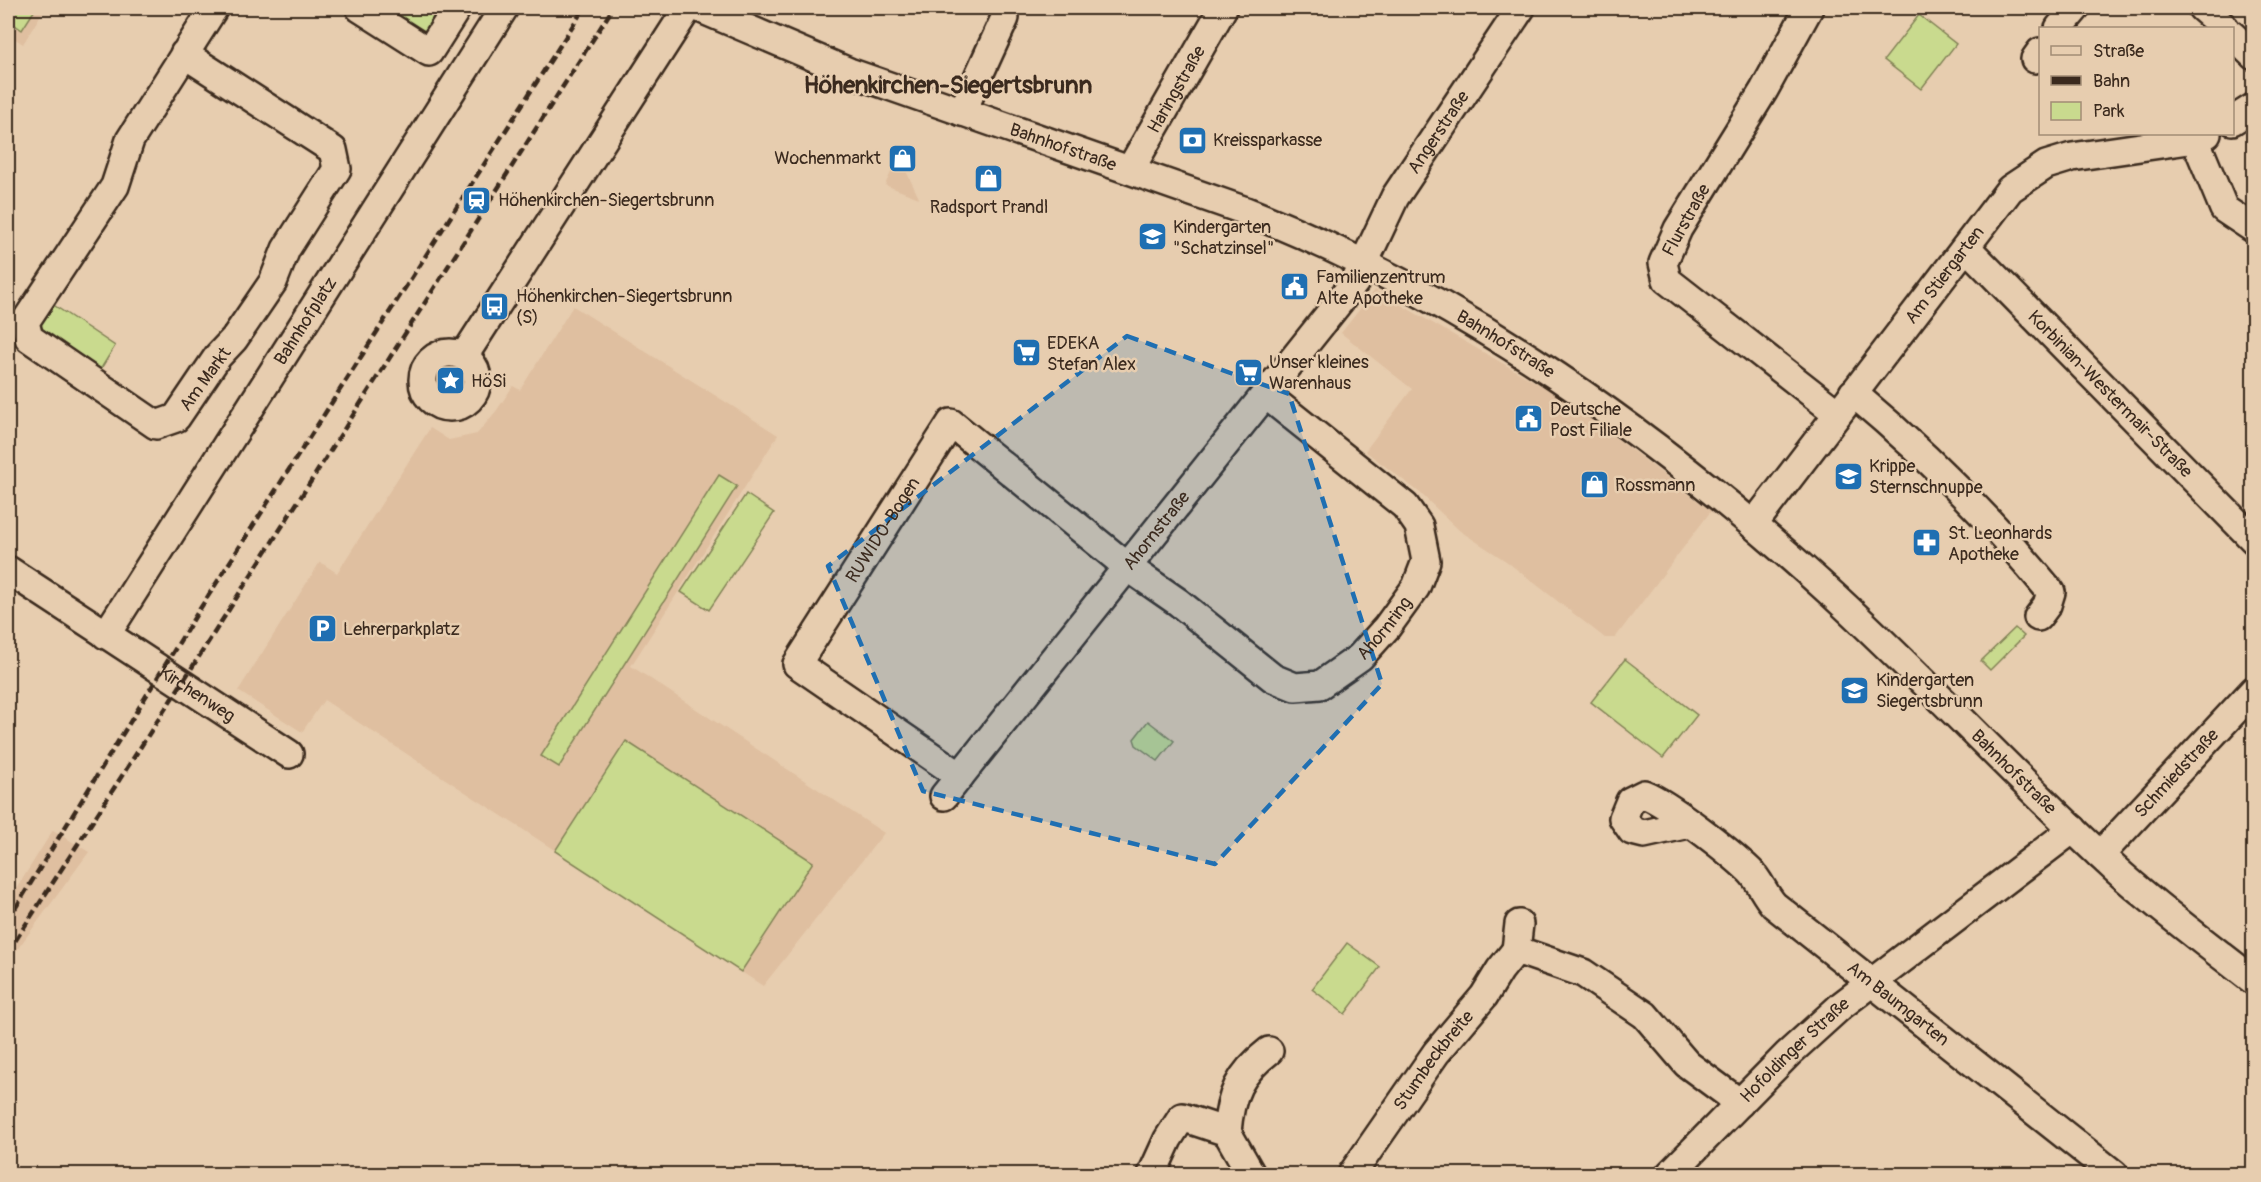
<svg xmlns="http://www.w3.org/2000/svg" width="2261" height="1182" font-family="Pangolin,sans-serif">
  <rect width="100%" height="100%" fill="#e7cdaf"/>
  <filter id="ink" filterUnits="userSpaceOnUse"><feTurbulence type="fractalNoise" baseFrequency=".0167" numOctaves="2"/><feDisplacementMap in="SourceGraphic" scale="12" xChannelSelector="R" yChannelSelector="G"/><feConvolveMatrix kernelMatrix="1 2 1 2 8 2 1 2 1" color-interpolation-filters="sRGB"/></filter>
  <g filter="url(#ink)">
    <path fill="#dfbfa0" d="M8,8h37l-22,36 -15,-10z
      M905,143l2,30 12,25 -34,-13z
      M1375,290l190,109 146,112 -96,127h-10l-99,-77 -46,-30 -41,-39 -54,-41 47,-62 -71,-56z
      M573,306l205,129 -147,231 253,167 -121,153 -439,-286 -22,32 -64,-41 82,-129 17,11 93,-145 19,12 28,-6 20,-24 16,-24 7,4z
      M53,830l36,22 -81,110v-60z"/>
    <path fill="#c9da8e" stroke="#828256" stroke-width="1.5" d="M8,8h28l-14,22 -14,-10z
      M375,8h65l-19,29z
      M1919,15l37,29 -35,45 -37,-29z
      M52,304l63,42 -18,29 -63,-43z
      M719,475l18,11 -178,281 -18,-11z
      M746,494l28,19 -65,97 -28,-18z
      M2015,628l9,8 -34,34 -9,-9z
      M1625,659l72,56 -34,43 -72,-56z
      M1148,721l26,20 -16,20 -22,-16 -2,-6z
      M626,741l187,121 -72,110 -186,-121z
      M1347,943l33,24 -35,47 -33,-25z"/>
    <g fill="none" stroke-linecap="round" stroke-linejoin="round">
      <defs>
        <g id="minor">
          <path d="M360,8l69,44 28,-44"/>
          <path id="s1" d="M699,8l150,64 397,139c220,87 414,226 587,384 96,88 185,185 281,273 44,40 93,76 140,113"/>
          <path d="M1809,8l-45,82 -86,139 -15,34 4,17 170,133"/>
          <path d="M2202,8l23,20"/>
          <path d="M2059,28l17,-20"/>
          <path d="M2232,35l22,21"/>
          <path d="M184,54l149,96 4,19 -51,80 -13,33 -39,57 -16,17 -42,62 -20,7 -127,-87 -4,-16 90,-136 15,-46 84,-132"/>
          <path d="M2035,59l5,-7"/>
          <path d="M962,112l43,-94 -1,-10"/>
          <path d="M2232,121l22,-14"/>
          <path d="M2195,139l29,70 30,20"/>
          <path id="s2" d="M1130,170l93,-162"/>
          <path id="s3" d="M1966,247l288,293"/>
          <circle cx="450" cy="380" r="27"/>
          <path d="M464,356l224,-348"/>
          <path d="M1853,393c72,60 138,126 198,199l-4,13 -9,12"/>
          <path id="s4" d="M1753,525l257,-336 36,-24 26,-8 123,-18 12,-5"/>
          <path id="s5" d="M8,570l281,184"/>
          <path id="s6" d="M106,635l398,-627"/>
          <path id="s7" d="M960,776l-163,-112 154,-241 178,145 49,34 95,76 22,9 25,-2 40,-28 27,-30 29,-40 10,-26 -7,-35 -14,-20 -140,-112"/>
          <path id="s8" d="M944,796l411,-514 40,-85 126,-189"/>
          <path id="s9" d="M1689,824l-45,10 -12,-3 -9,-13 7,-17 14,-7c25,10 85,57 106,77 10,10 14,23 24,34l340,269"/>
          <path id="s10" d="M2100,855l154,-165"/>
          <path d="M1516,950l3,-26"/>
          <path d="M1227,1132c3,-37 12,-58 42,-81"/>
          <path d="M1152,1174l16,-35 14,-22 45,15 24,42"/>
          <path id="s11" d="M1352,1174l84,-121 48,-57 16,-26 16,-20 67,23 62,42 42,49 53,39"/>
          <path id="s12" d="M1670,1174l118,-120 54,-49 231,-176"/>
        </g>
      </defs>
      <use href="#minor" stroke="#3b2a1e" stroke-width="32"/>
      <use href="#minor" stroke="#e7cdaf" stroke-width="27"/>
      <path stroke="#3b2a1e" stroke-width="4.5" stroke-dasharray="9 4.5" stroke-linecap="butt" d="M8,920l188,-305 388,-607
        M8,952l183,-283 422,-661"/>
    </g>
  </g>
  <path fill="#1f6fb2" fill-opacity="0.2" stroke="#1f6fb2" stroke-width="4.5" stroke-dasharray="12 8" stroke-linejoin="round" d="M1127,336l162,58 93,290 -167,180 -292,-73 -95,-225z"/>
  <defs>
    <symbol id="bank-square" viewBox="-11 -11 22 22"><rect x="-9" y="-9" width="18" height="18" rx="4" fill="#1f6fb2" stroke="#e7cdaf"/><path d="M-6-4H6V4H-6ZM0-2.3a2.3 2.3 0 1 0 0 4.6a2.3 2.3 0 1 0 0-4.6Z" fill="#fff"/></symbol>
    <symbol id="shop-square" viewBox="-11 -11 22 22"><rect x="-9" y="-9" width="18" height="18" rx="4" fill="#1f6fb2" stroke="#e7cdaf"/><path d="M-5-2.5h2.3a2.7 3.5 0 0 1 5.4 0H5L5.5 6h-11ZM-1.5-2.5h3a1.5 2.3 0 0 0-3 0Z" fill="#fff"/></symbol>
    <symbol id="station-square" viewBox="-11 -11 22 22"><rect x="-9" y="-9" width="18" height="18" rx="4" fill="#1f6fb2" stroke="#e7cdaf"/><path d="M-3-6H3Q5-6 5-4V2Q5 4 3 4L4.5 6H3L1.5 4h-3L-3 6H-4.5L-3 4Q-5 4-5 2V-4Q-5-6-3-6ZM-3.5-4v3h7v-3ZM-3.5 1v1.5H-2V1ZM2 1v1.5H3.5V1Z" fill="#fff"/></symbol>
    <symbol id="school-square" viewBox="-11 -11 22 22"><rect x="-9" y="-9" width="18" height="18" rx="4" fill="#1f6fb2" stroke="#e7cdaf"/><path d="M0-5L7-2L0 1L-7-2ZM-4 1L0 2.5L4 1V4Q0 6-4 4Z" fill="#fff"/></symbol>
    <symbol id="civic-square" viewBox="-11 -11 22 22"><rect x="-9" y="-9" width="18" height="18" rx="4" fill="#1f6fb2" stroke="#e7cdaf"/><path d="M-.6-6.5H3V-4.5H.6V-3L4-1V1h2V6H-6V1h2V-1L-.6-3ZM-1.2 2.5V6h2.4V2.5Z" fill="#fff"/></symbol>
    <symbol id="bus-square" viewBox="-11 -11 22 22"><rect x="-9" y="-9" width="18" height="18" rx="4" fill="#1f6fb2" stroke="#e7cdaf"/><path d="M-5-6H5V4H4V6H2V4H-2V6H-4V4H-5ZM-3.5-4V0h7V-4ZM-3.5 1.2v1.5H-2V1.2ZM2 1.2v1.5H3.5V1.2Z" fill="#fff"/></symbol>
    <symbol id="supermarket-square" viewBox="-11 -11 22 22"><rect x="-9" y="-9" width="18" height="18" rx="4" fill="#1f6fb2" stroke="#e7cdaf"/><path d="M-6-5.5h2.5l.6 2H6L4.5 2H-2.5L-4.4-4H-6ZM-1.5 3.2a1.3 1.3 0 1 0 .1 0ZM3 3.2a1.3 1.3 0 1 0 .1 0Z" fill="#fff"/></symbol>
    <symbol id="sight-square" viewBox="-11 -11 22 22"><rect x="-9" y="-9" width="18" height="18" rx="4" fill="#1f6fb2" stroke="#e7cdaf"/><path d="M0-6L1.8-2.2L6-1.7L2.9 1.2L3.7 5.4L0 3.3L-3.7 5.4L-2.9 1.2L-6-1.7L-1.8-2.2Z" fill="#fff"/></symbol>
    <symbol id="pharmacy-square" viewBox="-11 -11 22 22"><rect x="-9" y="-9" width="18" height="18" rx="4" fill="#1f6fb2" stroke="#e7cdaf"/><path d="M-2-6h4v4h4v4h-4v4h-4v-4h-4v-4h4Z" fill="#fff"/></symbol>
    <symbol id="parking-square" viewBox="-11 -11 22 22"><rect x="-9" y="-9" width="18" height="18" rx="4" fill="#1f6fb2" stroke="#e7cdaf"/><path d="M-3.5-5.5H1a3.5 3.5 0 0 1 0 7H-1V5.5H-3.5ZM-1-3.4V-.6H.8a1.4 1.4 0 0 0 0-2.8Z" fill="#fff"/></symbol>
  </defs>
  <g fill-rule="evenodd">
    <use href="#bank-square" x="1176" y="124" width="33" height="33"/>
    <use href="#shop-square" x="886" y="142" width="33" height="33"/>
    <use href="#shop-square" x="972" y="162" width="33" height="33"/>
    <use href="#station-square" x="460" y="184" width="33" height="33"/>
    <use href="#school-square" x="1136" y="220" width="33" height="33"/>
    <use href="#civic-square" x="1278" y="270" width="33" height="33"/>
    <use href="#bus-square" x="478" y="290" width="33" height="33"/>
    <use href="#supermarket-square" x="1010" y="336" width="33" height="33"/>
    <use href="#supermarket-square" x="1232" y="356" width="33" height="33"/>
    <use href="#sight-square" x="434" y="364" width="33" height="33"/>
    <use href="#civic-square" x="1512" y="402" width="33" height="33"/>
    <use href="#school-square" x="1832" y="460" width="33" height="33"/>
    <use href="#shop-square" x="1578" y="468" width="33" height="33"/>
    <use href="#pharmacy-square" x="1910" y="526" width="33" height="33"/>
    <use href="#parking-square" x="306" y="612" width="33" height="33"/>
    <use href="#school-square" x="1838" y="674" width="33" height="33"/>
  </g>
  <g text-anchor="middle" stroke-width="5" stroke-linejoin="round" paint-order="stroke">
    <g font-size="18" fill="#3b2a1e" stroke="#e7cdaf">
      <text dy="6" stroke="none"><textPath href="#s2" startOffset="93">Haringstraße</textPath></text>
      <text dy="6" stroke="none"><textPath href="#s8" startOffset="830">Angerstraße</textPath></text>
      <text dy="6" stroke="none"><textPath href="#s1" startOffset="390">Bahnhofstraße</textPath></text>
      <text transform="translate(1686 220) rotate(-61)" y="6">Flurstraße</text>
      <text dy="6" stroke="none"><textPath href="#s4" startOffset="315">Am Stiergarten</textPath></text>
      <text dy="6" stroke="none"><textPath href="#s6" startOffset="372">Bahnhofplatz</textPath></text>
      <text dy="6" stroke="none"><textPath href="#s1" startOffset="876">Bahnhofstraße</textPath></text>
      <text transform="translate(205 379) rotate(-54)" y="6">Am Markt</text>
      <text dy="6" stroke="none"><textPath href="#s3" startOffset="206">Korbinian-Westermair-Straße</textPath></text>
      <text dy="6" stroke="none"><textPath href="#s7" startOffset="357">RUWIDO-Bogen</textPath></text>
      <text dy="6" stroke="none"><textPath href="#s8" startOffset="340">Ahornstraße</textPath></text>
      <text dy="6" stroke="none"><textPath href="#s7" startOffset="1030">Ahornring</textPath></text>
      <text dy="6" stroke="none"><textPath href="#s5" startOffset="226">Kirchenweg</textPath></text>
      <text dy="6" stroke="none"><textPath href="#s1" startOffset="1542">Bahnhofstraße</textPath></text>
      <text dy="6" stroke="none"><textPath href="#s10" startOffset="112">Schmiedstraße</textPath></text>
      <text dy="6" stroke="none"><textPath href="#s9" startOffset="440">Am Baumgarten</textPath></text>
      <text dy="6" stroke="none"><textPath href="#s12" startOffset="176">Hofoldinger Straße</textPath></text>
      <text dy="6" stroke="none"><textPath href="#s11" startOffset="140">Stumbeckbreite</textPath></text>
    </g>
    <g font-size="18" fill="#3b2a1e" stroke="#e7cdaf" text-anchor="start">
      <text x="1213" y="146">Kreissparkasse</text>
      <text x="881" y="164" text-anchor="end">Wochenmarkt</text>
      <text x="498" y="206">Höhenkirchen-Siegertsbrunn</text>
      <text x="989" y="213" text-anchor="middle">Radsport Prandl</text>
      <text x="1173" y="233">Kindergarten<tspan x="1173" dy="21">"Schatzinsel"</tspan></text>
      <text x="1316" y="283">Familienzentrum<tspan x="1316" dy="21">Alte Apotheke</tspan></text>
      <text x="516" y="302">Höhenkirchen-Siegertsbrunn<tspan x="516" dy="21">(S)</tspan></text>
      <text x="1047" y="349">EDEKA<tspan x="1047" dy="21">Stefan Alex</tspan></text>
      <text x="1269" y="368">Unser kleines<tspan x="1269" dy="21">Warenhaus</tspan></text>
      <text x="471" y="387">HöSi</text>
      <text x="1550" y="415">Deutsche<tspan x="1550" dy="21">Post Filiale</tspan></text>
      <text x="1869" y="472">Krippe<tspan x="1869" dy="21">Sternschnuppe</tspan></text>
      <text x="1615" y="491">Rossmann</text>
      <text x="1948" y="539">St. Leonhards<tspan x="1948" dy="21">Apotheke</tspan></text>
      <text x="343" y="635">Lehrerparkplatz</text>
      <text x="1876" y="686">Kindergarten<tspan x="1876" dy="21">Siegertsbrunn</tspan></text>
    </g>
    <g font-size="24" font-weight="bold" fill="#3b2a1e" stroke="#e7cdaf">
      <text x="948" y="93">Höhenkirchen-Siegertsbrunn</text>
    </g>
  </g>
  <rect width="2261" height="1182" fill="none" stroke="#e7cdaf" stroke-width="30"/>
  <rect x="15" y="15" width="2231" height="1152" fill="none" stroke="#3b2a1e" stroke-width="2" filter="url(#ink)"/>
  <rect x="2039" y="27" width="195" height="108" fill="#e7cdaf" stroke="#a28c75" stroke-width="1.5"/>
  <rect x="2051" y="46" width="30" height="9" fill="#e7cdaf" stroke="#a28c75" stroke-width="1.5"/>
  <text x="2093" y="57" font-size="18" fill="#3b2a1e">Straße</text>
  <rect x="2051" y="76" width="30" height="9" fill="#3b2a1e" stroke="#a28c75" stroke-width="1.5"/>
  <text x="2093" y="87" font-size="18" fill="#3b2a1e">Bahn</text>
  <rect x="2051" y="102" width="30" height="18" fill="#c9da8e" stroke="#a28c75" stroke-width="1.5"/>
  <text x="2093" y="117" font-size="18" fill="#3b2a1e">Park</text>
</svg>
